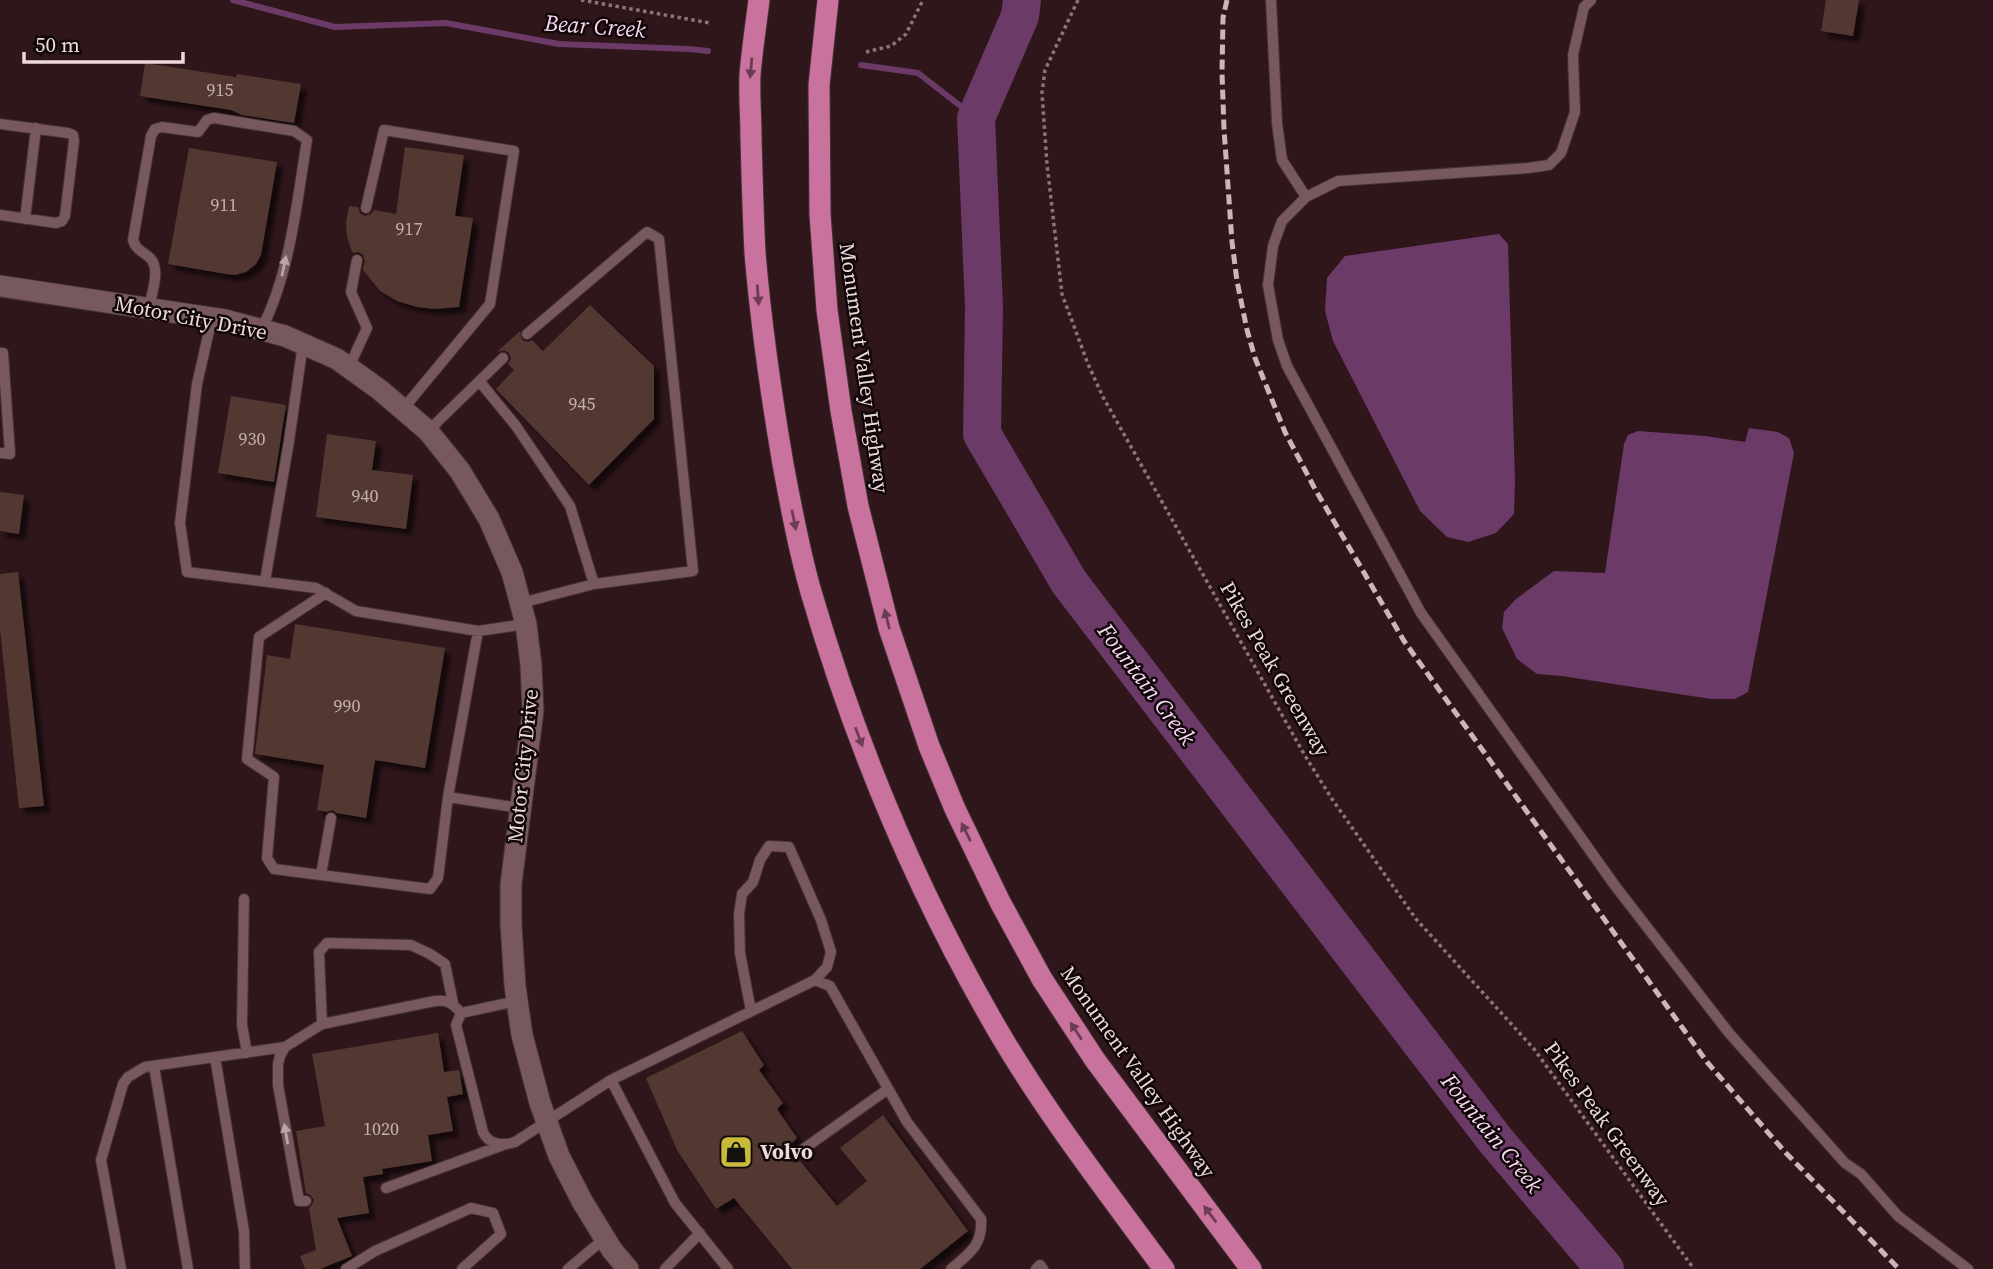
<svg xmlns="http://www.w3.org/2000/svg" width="1993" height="1269" font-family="'Source Serif 4',serif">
  <defs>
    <filter id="shadow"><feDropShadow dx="6" dy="6" stdDeviation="2" flood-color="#0009"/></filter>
  </defs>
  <rect width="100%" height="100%" fill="#2f161b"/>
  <path fill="#6b3a67" d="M1499,234l9,10 7,237 -1,33 -18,19 -28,9 -21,-5 -27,-26 -87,-170 -8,-30 2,-33 18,-22z
    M1749,428l29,4 11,6 5,15 -46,239 -13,7h-24l-149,-23 -25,-2 -20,-15 -15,-31 2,-16 12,-13 38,-28 51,2 19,-129 4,-9 10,-4 67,5 40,6z"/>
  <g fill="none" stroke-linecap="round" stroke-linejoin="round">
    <path stroke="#6b3a67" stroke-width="6" d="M233,0l102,27 111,-4 113,21 130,5 19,2
      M861,65l57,8 58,45"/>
    <path stroke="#6b3a67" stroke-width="38" d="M1022,0l-2,16 -44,102 8,189 -2,127 87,148 427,559 109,128"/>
  </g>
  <path fill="#523733" filter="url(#shadow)" d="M1826,0h33l-6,36 -32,-5z
    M145,63l91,14 1,-3 64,10 -7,39 -52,-8 -11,-5 -91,-14z
    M405,147l59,8 -9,61 18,2 -14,89 -24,2 -18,-2 -20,-6 -17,-10 -17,-21 2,-9 -2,-6 -5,-3 -5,1 -2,-4 -4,-13 -1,-14 3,-16 9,1 2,6 5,3 6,-2 3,-4 22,4z
    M189,148l88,14 -16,93 -5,9 -10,8 -11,3 -9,-1 -58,-10z
    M590,305l64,61v53l-65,66 -93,-96 18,-19 -6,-6 3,-5 -2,-6 -5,-3 -7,2 23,-21 2,9 6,2 4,-2 11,11z
    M231,396l55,9 -12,77 -56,-9z
    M327,434l49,7 -4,29 41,5 -7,54 -90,-12z
    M0,492l24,3 -5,39 -19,-3z
    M18,572l26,234 -25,2 -19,-179v-55z
    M295,624l150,24 -20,120 -50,-8 -9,58 -29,-5 -5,-3 -5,2 -10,-2 7,-45 -69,-11 12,-99 23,4z
    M742,1031l22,34 -5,5 24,33 -6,6 20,29 -8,8 1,3 -2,3v7l7,4 5,-2 37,45 30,-25 -27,-33 43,-33 85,116 -48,38h-128l-58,-71 -18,11 -39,-59 -31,-72z
    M438,1033l6,39 15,-2 4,24 -16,3 6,34 -25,4 4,26 -50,8 1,5 -20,3 6,36 -32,5 15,38 -32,13h-15l-5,-13 16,-6 -7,-42 3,-3 2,-5 -4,-5 -4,-2 -10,-62 29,-5 -13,-72z"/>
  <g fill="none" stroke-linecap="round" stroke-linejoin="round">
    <defs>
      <path id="service" d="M1271,0l6,123 5,37 24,37
        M1591,0l-7,7 -11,48 2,57 -14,41 -12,12 -21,3 -190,13 -32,16 -24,24 -9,25 -5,39 10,55 9,26 134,247 195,274 113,146 116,130 16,11 37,42 70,53
        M0,124l68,9 5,2 1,6 -9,75 -3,5 -6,2 -56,-8
        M366,208l18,-78 130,21 -24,153 -87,105
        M25,219l11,-91
        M149,309c2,-15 13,-41 0,-52 -7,-6 -13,-7 -16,-17l18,-104 4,-7 7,-2 36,5 9,-12 7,-2 80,13 13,9c-10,61 -17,135 -46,190
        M212,318l-15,66 -17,139 7,49 129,16 40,23 122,20 48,-7
        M0,353h3l7,101 -10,-1
        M349,367l18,-39 -16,-36 6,-32
        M480,382l36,44 54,80 24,78
        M428,431l75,-73
        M265,581l24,-140 14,-97
        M326,593l-67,44 -12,122 27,18 -7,81 7,11 156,20 8,-11 10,-81
        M521,603l73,-19 99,-13 -34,-332 -12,-7 -120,102
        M478,631l-30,166 72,11
        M321,875l10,-57
        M244,899l-2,126 5,28
        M517,1001l-56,12 -5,12 27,107c6,13 20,14 32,10l96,-62 204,-100 15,6 77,136 74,97c2,26 -12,35 -30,50
        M751,1011l-11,-58 -1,-39 3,-20 11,-12 7,-22 9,-14 20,1 32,73 10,32 -4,15 -12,13
        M322,1024l-3,-72 8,-9 84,2 19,9 15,10 8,39
        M285,1047l-5,9 -2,8v21l21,116h7
        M215,1057l29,174 1,38
        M154,1066l34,203
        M611,1080l64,123 53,66
        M795,1155l93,-66
        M386,1188l117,-43
        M121,1269l-20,-109 22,-76 5,-7 17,-10 140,-20 37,-23 108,-22c15,-3 21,-1 31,11
        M346,1269l29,-18 96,-43 22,5 8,21 -39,35
        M568,1269l37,-31
        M665,1269l35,-36
        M1036,1269l4,-4 3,4"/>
      <path id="tertiary" d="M0,286l225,34 60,16 52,23 43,31 48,41 32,40 29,48 23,53 14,52 5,41 2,46 -22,173v41l4,61 7,49 18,68 19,53 23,45 30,49 16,19"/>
      <path id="motorway" d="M759,0c-3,25 -7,50 -9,75 -1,20 1,41 1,62 1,39 2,78 4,116 6,71 16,141 28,211 8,43 16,86 28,128 43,147 102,290 178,423 50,89 114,171 175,254
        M828,0l-9,85 1,129 7,96 14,101 17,95 31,122 40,118 26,63 45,93 42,77 53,81 156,209"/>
    </defs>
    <use href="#service" stroke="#443235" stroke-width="12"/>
    <use href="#tertiary" stroke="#443235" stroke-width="23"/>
    <use href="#motorway" stroke="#443235" stroke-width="23"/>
    <path stroke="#8b7579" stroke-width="3.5" stroke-dasharray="3.5 3.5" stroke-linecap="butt" d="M581,0l129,23
      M1078,0l-33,70 -3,23 5,71 15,130 26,70 15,33 201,357 28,45 84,120 118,130 160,220
      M866,52l25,-6 15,-12 17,-34"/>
    <use href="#service" stroke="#76585d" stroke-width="10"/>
    <use href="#tertiary" stroke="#76585d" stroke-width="21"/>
    <use href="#motorway" stroke="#ca729e" stroke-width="21"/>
    <path stroke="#cbb7ba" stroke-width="5" stroke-dasharray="10 5" stroke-linecap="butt" d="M1227,0l-4,18 -1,55 2,56 8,113 5,39 10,49 8,28 30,74 30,57 89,152 303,421 78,90 114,117"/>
  </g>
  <defs><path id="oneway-solid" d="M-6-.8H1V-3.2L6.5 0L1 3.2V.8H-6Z" transform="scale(1.75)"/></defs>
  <g fill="#6d3c52">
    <use href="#oneway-solid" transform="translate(751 68) rotate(95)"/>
    <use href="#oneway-solid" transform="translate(758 295) rotate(86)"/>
    <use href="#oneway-solid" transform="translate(794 520) rotate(78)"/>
    <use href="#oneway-solid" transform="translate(887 619) rotate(-104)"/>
    <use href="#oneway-solid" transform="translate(859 737) rotate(69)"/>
    <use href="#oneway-solid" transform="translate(966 832) rotate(-116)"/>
    <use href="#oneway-solid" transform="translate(1076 1031) rotate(-123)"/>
    <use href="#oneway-solid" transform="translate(1210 1214) rotate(-127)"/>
  </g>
  <g fill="#bca5a9">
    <use href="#oneway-solid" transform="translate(284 266) rotate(-78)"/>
    <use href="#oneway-solid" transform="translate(286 1134) rotate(-100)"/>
  </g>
  <defs>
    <symbol id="shop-square" viewBox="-11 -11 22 22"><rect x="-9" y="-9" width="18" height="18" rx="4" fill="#c8bb3b" stroke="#100607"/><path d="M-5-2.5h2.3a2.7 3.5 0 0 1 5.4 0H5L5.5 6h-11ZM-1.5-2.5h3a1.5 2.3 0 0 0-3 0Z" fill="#111"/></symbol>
  </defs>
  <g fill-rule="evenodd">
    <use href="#shop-square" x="717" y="1133" width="38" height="38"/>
  </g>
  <g text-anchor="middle" stroke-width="5" stroke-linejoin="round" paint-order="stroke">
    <g font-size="18" fill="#c5b0b1">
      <text x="220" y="96">915</text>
      <text x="224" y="211">911</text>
      <text x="409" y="235">917</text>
      <text x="582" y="410">945</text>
      <text x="252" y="445">930</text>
      <text x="365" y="502">940</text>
      <text x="347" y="712">990</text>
      <text x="381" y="1135">1020</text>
    </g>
    <g font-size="21" fill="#ebd9db" stroke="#100607">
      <text transform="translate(191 318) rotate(11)" y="7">Motor City Drive</text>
      <text transform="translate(864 368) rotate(82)" y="7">Monument Valley Highway</text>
      <text transform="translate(1275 669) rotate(60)" y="7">Pikes Peak Greenway</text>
      <text transform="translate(523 766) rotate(-84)" y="7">Motor City Drive</text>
      <text transform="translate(1138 1072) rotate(55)" y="7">Monument Valley Highway</text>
      <text transform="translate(1607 1124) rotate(54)" y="7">Pikes Peak Greenway</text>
    </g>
    <g font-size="21" font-weight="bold" fill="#ebd9db" stroke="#100607" text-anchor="start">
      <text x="760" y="1159">Volvo</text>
    </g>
    <g font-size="23" font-style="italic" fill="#f8d9f4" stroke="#100607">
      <text transform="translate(595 26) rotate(4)" y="8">Bear Creek</text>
      <text transform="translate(1147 684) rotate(53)" y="8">Fountain Creek</text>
      <text transform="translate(1492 1133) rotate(51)" y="8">Fountain Creek</text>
    </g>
  </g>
  <path d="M24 52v10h159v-10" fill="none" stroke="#ebd9db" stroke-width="3.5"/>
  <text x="35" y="52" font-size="21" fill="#ebd9db" stroke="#100607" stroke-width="5" paint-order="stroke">50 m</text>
</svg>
